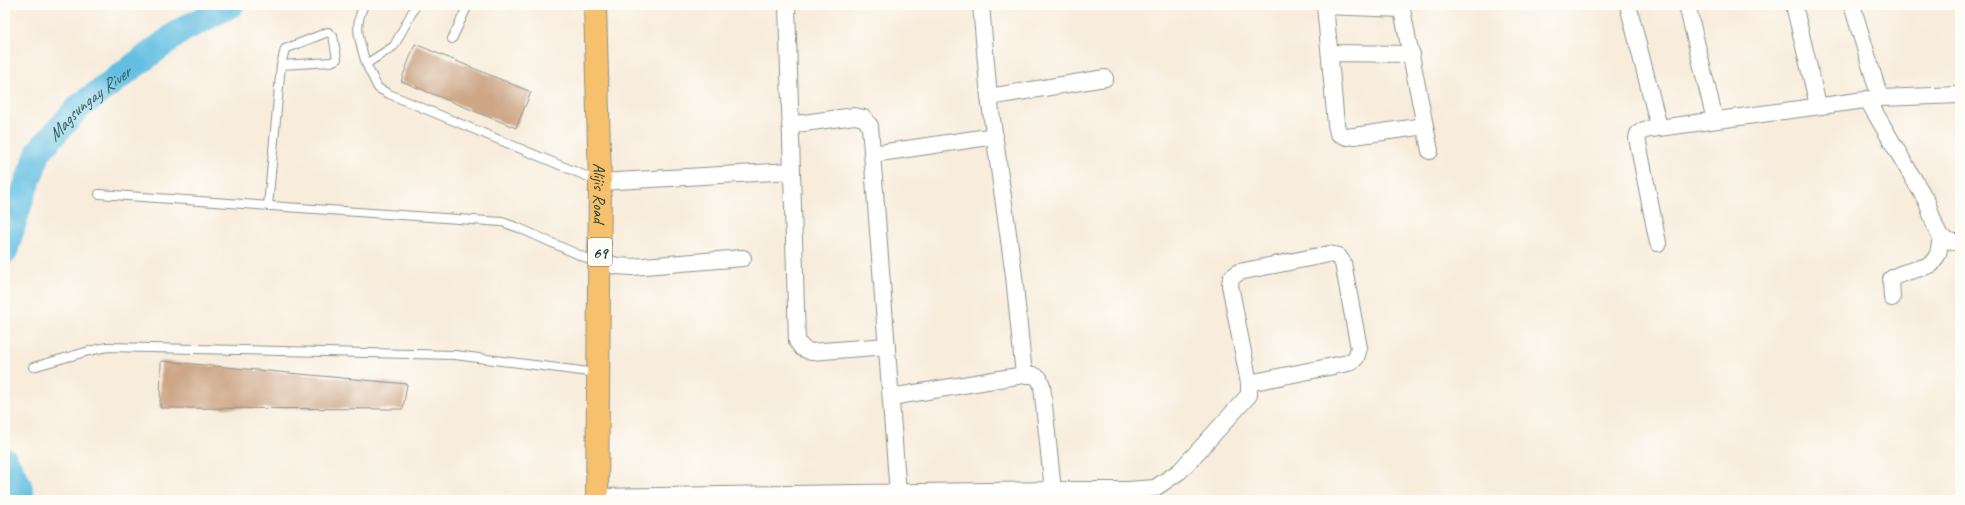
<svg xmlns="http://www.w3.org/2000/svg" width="1965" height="505" font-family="Caveat,sans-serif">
  <rect width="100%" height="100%" fill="#fdfcf7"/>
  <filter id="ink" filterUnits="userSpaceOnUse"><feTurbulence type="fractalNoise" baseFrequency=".025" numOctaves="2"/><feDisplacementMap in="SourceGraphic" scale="8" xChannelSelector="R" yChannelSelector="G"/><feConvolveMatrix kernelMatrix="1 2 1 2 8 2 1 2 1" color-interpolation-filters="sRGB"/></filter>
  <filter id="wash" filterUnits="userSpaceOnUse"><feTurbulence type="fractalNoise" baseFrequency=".012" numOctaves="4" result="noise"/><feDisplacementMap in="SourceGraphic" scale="16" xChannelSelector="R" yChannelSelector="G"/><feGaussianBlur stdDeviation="0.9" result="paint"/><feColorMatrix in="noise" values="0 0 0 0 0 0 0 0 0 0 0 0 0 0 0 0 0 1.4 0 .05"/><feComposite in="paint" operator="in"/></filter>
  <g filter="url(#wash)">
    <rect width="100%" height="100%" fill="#f8ecdb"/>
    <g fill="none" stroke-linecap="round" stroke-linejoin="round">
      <g stroke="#64bfe2" stroke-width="26">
        <path id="s1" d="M5,251l15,-49 19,-51 40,-44 103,-77 49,-25"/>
        <path d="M5,460l14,25 3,15"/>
      </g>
    </g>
    <g id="blocks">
      <path fill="#cda686" d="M415,44l116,48 -15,36 -115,-47z
        M161,361l246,23 -4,25 -243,-1z"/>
    </g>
  </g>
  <g filter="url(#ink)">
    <use href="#blocks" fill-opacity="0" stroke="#8c9488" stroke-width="1"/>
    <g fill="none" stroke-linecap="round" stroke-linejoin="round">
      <defs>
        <path id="lane" d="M364,5c-11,22 -4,36 2,59
          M416,5l-22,41 -28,18 12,24 11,6 209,87
          M452,39l16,-34
          M99,194l403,28 17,6 78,35
          M268,206l13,-141 4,-16 43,-17 5,4 4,23 -6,3 -50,3
          M33,367l56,-16 18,-4 348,8 142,18"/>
        <path id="street" d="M787,5l10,336 5,7 9,4 76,-6
          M981,5l8,92 25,179 10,99
          M1325,5l11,119 2,9 9,4 78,-11
          M1401,5l29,146
          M1628,5l31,122
          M1687,5l28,115
          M1794,5l24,100
          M1852,5l28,93
          M1325,6l77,3
          M1330,53l82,1
          M989,97l116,-19
          M1867,99l60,103 8,24 6,12 13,4h6
          M790,125l64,-9 10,2 6,8 28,368
          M873,154l122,-18
          M600,182l192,-11
          M1658,243l-21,-105 1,-4 6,-4 236,-32 80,-3
          M600,260l16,6 16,1 111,-9
          M1892,298l-1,-19c10,-8 28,-9 41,-15l6,-10 3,-16
          M891,397l133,-22h9l6,3 3,8 11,104
          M598,497l455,-7h75l27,-2 25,-17 69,-76v-12l-19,-98 1,-7 8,-6 90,-18 9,2 5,7 16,85 -3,10 -8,5 -99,20"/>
        <g id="primary">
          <path id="s2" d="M595,5l5,177 -3,318"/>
        </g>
      </defs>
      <use href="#lane" stroke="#8c9488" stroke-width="10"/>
      <use href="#street" stroke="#8c9488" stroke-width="18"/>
      <use href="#primary" stroke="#8c9488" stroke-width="24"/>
      <use href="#lane" stroke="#fff" stroke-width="8"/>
      <use href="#street" stroke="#fff" stroke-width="16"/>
      <use href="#primary" stroke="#f7c06c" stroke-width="22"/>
    </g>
  </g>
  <g text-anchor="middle" stroke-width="3.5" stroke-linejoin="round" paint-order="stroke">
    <rect fill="#fdfcf7" stroke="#62766e" stroke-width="1" x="588" y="238" width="24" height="28" rx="3"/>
    <g font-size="16" font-weight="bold" fill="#1f3d34">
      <text x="600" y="258">69</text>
    </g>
    <g font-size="17" fill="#1f3d34" stroke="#fdfcf7">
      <text dy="6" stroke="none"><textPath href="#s2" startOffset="188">Alijis Road</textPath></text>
    </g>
    <g font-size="18" font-style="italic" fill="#305e60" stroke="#fdfcf7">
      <text dy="6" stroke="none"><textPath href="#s1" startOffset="175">Magsungay River</textPath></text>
    </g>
  </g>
  <rect width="1965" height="505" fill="none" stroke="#fdfcf7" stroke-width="20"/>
</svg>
